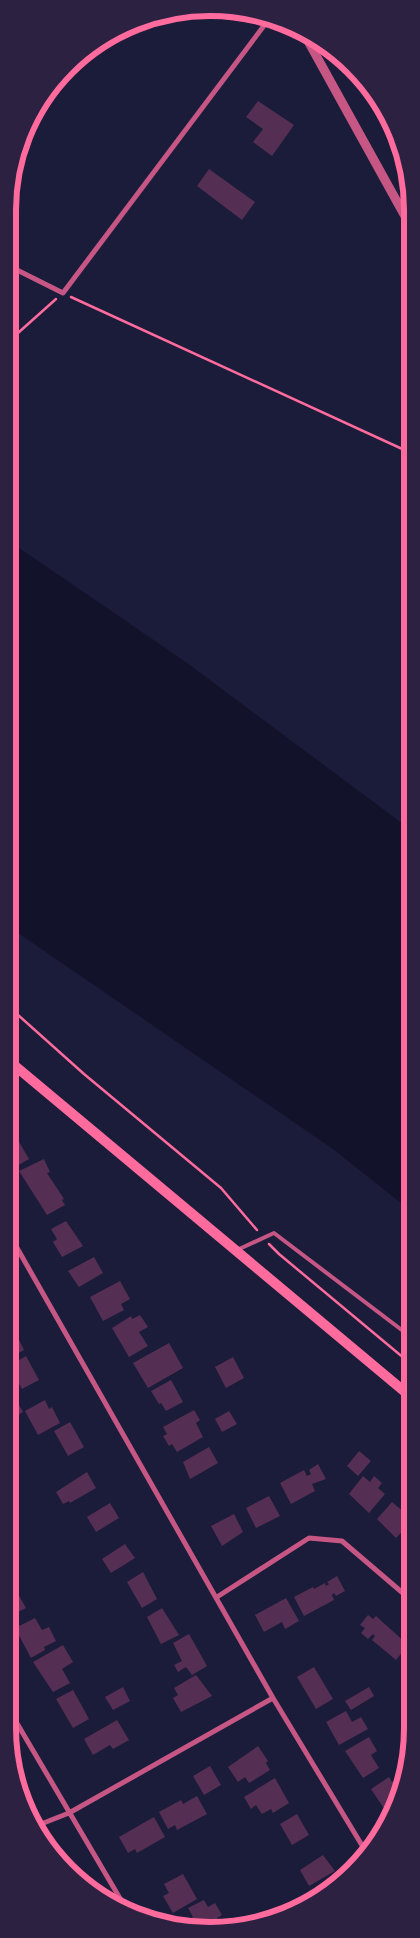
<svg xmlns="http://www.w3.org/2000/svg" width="420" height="1938" font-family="'Roboto Serif',serif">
  <rect width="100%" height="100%" fill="#1b1b3a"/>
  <path fill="#12122b" d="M9,541l178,122 224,167v381l-78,-62 -325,-223z"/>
  <path fill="#542f53" d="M258,101l36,24 -22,31 -19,-14 10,-13 -17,-12z
    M209,169l46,33 -13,18 -45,-34z
    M8,1134l2,4 5,-3 14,24 -19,11z
    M44,1159l6,13 -3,1 17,26 -2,1 3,5 -18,10 -28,-44z
    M66,1221l17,25 -21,11 -9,-15 4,-3 -6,-10z
    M94,1257l9,16 -24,14 -11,-16z
    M120,1281l10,18 -9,5 3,6 -21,11 -13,-24z
    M140,1315l8,12 -9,5 9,14 -19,11 -17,-29 19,-12 1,3z
    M8,1317l16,33 -16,9z
    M169,1343l14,25 -35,20 -15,-25z
    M26,1356l13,24 -17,9 -3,-5 -5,2 -5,-7 6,-3 -6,-10z
    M233,1357l11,21 -18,10 -11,-21z
    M171,1380l12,22 -17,9 -5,-8 -2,1 -8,-13z
    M45,1400l4,9 3,-2 8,16 -22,12 -13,-24z
    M18,1403l5,9 -15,9v-12z
    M194,1410l6,10 -4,3 7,14 -26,15 -5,-8 -3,2 -6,-10 4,-2 -4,-7z
    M229,1411l8,13 -15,8 -7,-13z
    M70,1422l14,25 -16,9 -14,-25z
    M209,1447l9,16 -28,16 -7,-17z
    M359,1451l12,10 -13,15 -11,-10z
    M318,1464l8,15 -14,5 3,7 -24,13 -11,-21 24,-13 3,6 4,-2 -2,-4z
    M87,1472l9,16 -26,15 -1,-2 -6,3 -7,-12z
    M363,1476l7,6 4,-6 8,7 -4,5 7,6 -16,19 -20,-19z
    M269,1496l11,20 -24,12 -10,-20z
    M392,1502l19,16v4l-15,16 -19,-19z
    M110,1503l9,15 -23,14 -9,-15z
    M234,1514l9,18 -21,14 -11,-20z
    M125,1544l10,14 -24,15 -9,-14z
    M12,1550l7,12 -11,7v-16z
    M143,1572l14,27 -15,9 -15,-26z
    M337,1576l8,15 -9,5 -2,-3 -2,2 2,5 -30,16 -10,-19 19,-10 1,2 11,-6 1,3 3,-2 -2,-2z
    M9,1578l17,30 -18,9v-38z
    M286,1598l13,23 -14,8 -3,-7 -18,10 -9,-17z
    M162,1608l17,27 -18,9 -14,-27z
    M368,1615l5,4 3,-3 32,29 -12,15 -24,-20 3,-4 -2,-2 -5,5 -7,-6 4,-5 -5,-3z
    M35,1618l7,12 7,-3 7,14 -12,6 1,3 -14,8 -16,-30z
    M189,1634l18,32 -15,9 -6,-8 -8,5 -4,-7 8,-4 -9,-18z
    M63,1645l10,17 -11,7 8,14 -17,9 -20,-30z
    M411,1663v16l-2,1 -7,-6z
    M314,1667l19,32 -17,10 -19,-32z
    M196,1675l16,21 -31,16 -8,-14 5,-3 -4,-7z
    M123,1687l7,14 -17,9 -8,-13z
    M369,1687l5,9 -23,14 -6,-9z
    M73,1690l16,29 -16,9 -17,-29z
    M346,1711l6,11 9,-5 7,12 -29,16 -13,-23z
    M117,1720l12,20 -16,9 -3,-4 -17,10 -9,-16z
    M369,1737l8,14 -6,4 8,13 -16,10 -18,-27z
    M258,1746l10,15 -2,2 4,7 -21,13 -4,-6 -7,5 -10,-15z
    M210,1766l11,19 -17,10 -11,-19z
    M401,1776l2,2 -9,27 -9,5 -14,-21 18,-12 3,5z
    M275,1778l14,25 -16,10 -2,-4 -9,5 -6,-9 -5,4 -7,-12z
    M197,1796l10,18 -30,16 -2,-5 -7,4 -9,-17 22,-12 2,4z
    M297,1814l12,21 -17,10 -12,-21z
    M154,1817l11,20 -28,16 -2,-4 -7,4 -9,-16z
    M323,1855l12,16 -26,15 -9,-16z
    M183,1874l14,25 -24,14 -10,-17 6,-3 -5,-9z
    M204,1900l4,7 7,-4 7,12 -5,3 1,7 -7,4 -15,1 -15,-4 -1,-2 13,-7 -5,-9z"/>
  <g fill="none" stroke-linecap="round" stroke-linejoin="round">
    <path stroke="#ff6b9d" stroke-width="2.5" d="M71,297l340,156
      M9,341l47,-42
      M8,1006l76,68 137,114 36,42
      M269,1244l10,10 132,110"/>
    <path stroke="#c65784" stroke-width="4" d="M237,1250l37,-17 137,104"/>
    <path stroke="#c65784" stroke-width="5" d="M9,266l54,27 206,-274
      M8,1232l265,466 93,154
      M217,1597l92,-59 33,3 69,59
      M8,1708l120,204
      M36,1826l33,-13 204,-115"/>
    <path stroke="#c65784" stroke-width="9" d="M302,30l109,197"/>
    <path stroke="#ff6b9d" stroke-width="10" d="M8,1060l403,337"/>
  </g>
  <path d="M0 0H420V1938H0ZM210 16H210A194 194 0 0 1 404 210V1728A194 194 0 0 1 210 1922H210A194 194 0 0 1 16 1728V210A194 194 0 0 1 210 16Z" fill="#2d2142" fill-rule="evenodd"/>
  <path fill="none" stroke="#ff6b9d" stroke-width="6" d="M210 16H210A194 194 0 0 1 404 210V1728A194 194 0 0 1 210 1922H210A194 194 0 0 1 16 1728V210A194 194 0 0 1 210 16Z"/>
</svg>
